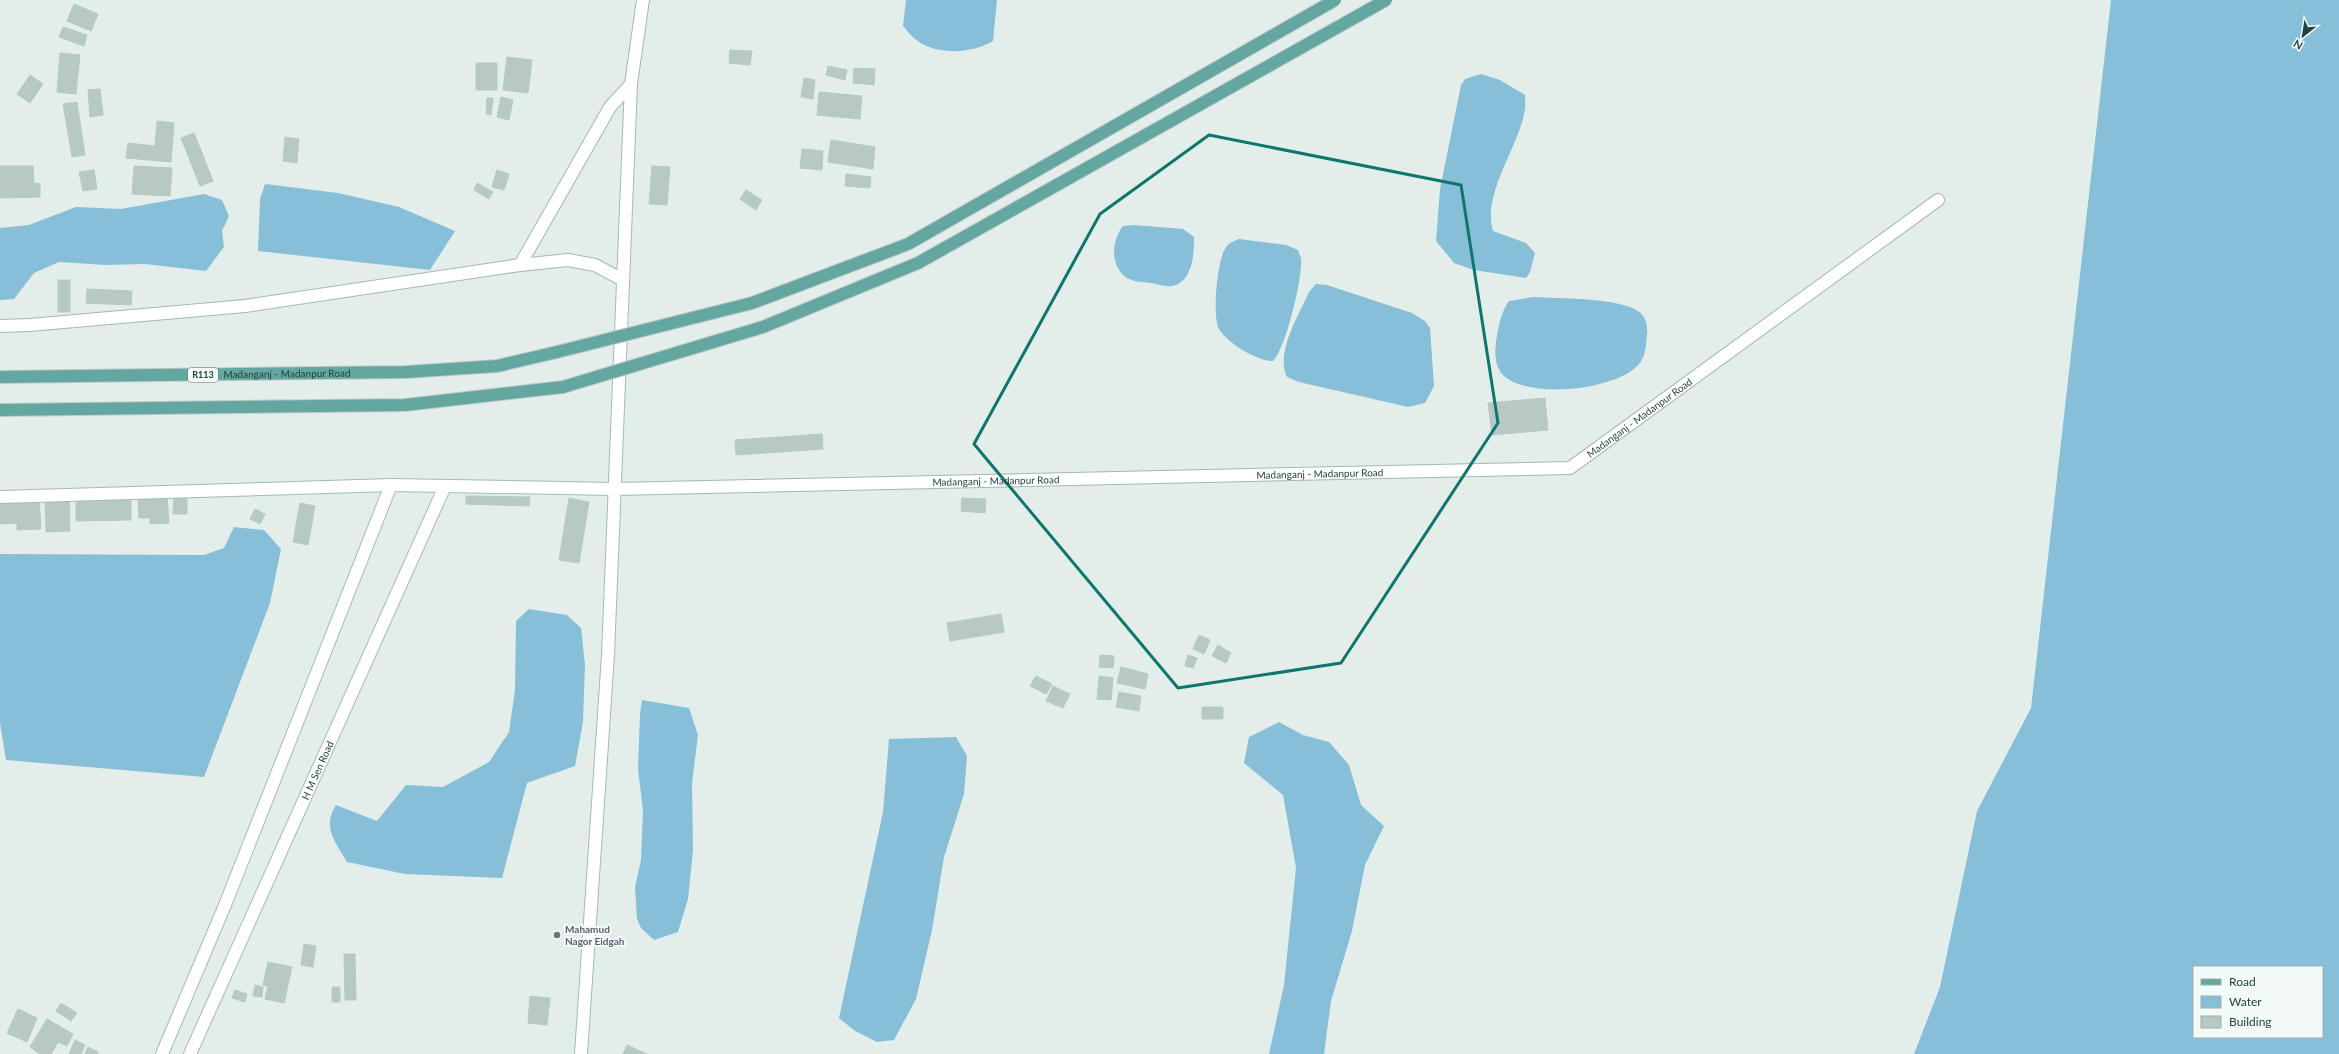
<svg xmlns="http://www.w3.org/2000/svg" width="2339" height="1054" font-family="Lato,sans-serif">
  <rect width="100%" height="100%" fill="#e3eeeb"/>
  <path fill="#87bfd8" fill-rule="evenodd" d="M906,0h91l-4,41c-21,13 -59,15 -79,-3 -4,-3 -7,-8 -11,-12z
    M2111,0h228v1054h-425l26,-67 37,-176 54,-103zM2194,967h128v70h-128z
    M1481,74l19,6 25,15c0,6 1,13 -1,19 -7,36 -42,80 -31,117l33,12 9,10 -5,19 -4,6 -52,-8 -20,-7 -18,-22 4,-52 21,-104 4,-6z
    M265,184l73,9 61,14 56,24 -25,39 -172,-19 2,-52z
    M204,194l18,6 7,16 -7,15 2,16 -18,24 -61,-7 -39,1 -47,-3 -25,11 -20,26 -14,1v-72l29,-3 47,-18 45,2z
    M1134,225l49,4 11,8c0,17 -1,45 -22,49 -6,1 -15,-2 -21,-3 -7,-1 -18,-1 -24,-5 -17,-11 -16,-37 -4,-52z
    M1239,239l47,6 12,5 3,8c2,18 -15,91 -28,103 -14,1 -46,-18 -54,-32 -7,-12 -2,-70 7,-82 3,-4 8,-6 13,-8z
    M1316,284l11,1 85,28 13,8 5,7 4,58 -9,17 -17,4 -109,-25 -12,-5c-12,-24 12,-62 22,-85z
    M1533,297c27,2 83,0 105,14 8,5 10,15 9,24 -1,9 -1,21 -8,29 -21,26 -111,36 -136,11 -10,-10 -8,-28 -6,-40 3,-13 4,-23 12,-34z
    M234,527l30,3 17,19 -11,54 -66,174 -198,-17 -6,-37v-169l204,1 20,-7z
    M529,609l38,6 14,13 4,37 -2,57 -8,44 -48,17 -25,95 -97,-4 -58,-12c-12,-21 -25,-34 -11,-57l41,16 29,-36 37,2 46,-25 20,-30 6,-42 1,-69z
    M642,700l47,8 9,27 -6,48 1,68 -5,48 -10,33 -24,8 -13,-12 -4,-9 -2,-32 6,-27 2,-50 -5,-41 2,-55z
    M1279,722l24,13 26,7 20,23 12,40 23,21 -19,39 -13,66 -21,70 -7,53h-55l15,-69 12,-117 -13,-73 -39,-32 5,-26z
    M956,737l11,19 -3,38 -20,63 -12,73 -16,69 -22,41 -17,2 -22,-11 -16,-13 44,-206 6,-73z"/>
  <path fill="#b8c9c5" stroke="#b5c9c4" d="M74,4l24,10 -7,17 -24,-10z
    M63,27l24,8 -3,11 -25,-9z
    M730,50l22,1 -2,14 -21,-2z
    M60,53l20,2 -4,39 -19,-2z
    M507,57l25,3 -4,33 -25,-3z
    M476,63h21v27h-21z
    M828,66l19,4 -2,10 -19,-5z
    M854,68l21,1 -1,16 -21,-2z
    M30,75l13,9 -13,19 -13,-9z
    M804,78l11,2 -2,19 -12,-2z
    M100,89l3,26 -13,2 -2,-27z
    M819,92l43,4 -2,23 -43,-4z
    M501,97l12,3 -4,20 -12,-3z
    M487,98h6l-2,17 -5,-1z
    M77,102l8,53 -13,2 -9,-53z
    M157,121l17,2 -3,39 -45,-4 2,-15 27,3z
    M194,133l19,48 -13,5 -19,-48z
    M285,137l14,2 -2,24 -14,-2z
    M831,140l44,7 -2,22 -45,-7z
    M802,149l21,2 -1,19 -22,-2z
    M0,166h33l1,17 6,1v13l-40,1z
    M134,166l38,2 -2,28 -38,-2z
    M652,166l18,1 -3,38 -18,-1z
    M94,170l3,19 -14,2 -4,-19z
    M497,170l12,4 -5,16 -12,-3z
    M846,174l25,3 -1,11 -25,-2z
    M477,183l16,9 -4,7 -15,-9z
    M746,190l16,10 -6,10 -16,-11z
    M58,280h12v32h-12z
    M87,289l45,2 -1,14 -45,-2z
    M1545,398l3,32 -56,5 -4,-32z
    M822,434l1,15 -87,6 -1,-15z
    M167,495l2,28 -19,1v-6h-11l-1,-21z
    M174,495h13v19h-14z
    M131,496v24l-55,1v-23z
    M466,496l64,1 -1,9 -63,-2z
    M39,498l2,31 -24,1v-7l-17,1v-24z
    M69,498l1,33 -24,1 -1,-33z
    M569,498l20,4 -10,61 -20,-3z
    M962,498l24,1 -1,14 -24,-2z
    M300,503l15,3 -7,39 -15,-3z
    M255,509l10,5 -5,10 -10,-5z
    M1001,614l3,18 -54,9 -3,-18z
    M1199,635l11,5 -6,14 -11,-5z
    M1218,645l13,8 -5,10 -14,-7z
    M1100,655l14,1 -1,12 -14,-1z
    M1188,655l9,3 -4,10 -8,-2z
    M1121,667l27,7 -3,15 -28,-6z
    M1036,676l16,8 -6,10 -16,-8z
    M1099,676l14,2 -2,22 -14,-1z
    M1053,686l17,8 -7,14 -17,-7z
    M1119,692l22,4 -2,15 -23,-4z
    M1202,707h21v12h-21z
    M304,944l12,2 -3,21 -12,-2z
    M344,954h11l1,46h-11z
    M268,962l24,5 -8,36 -19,-4 3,-13 -5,-1z
    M255,985l8,2 -1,10 -9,-1z
    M332,987h8v15h-8z
    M235,990l12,4 -2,8 -13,-4z
    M530,996l20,2 -3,27 -19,-2z
    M61,1003l16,10 -6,8 -15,-10z
    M18,1009l19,9 -10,24 -20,-9z
    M47,1019l26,15 -6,12 -9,-4 -7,12h-11l-10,-7z
    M75,1040l10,5 -4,9h-12z
    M627,1045l20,9h-24z
    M88,1047l10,5 -1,2h-12z"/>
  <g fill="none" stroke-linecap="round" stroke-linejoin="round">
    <defs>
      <g id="street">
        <path d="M520,265l90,-158 21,-23"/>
        <path d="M0,326l30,-1 215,-19 275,-41 48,-5 27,5 28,15"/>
        <path id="s1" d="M615,489l955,-21 368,-268"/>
      </g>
      <g id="secondary">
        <path d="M0,497l391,-12 224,4"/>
        <path d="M162,1054l63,-149 166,-420"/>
        <path id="s2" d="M190,1054l255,-568"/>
        <path d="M581,1054l27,-399 23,-571 12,-84"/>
      </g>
      <g id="primary">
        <path id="s3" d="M0,377l406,-5 91,-6 60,-14"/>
        <path d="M0,410l405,-5 158,-18"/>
      </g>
    </defs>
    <use href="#street" stroke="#a5b7b4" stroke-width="14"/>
    <use href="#secondary" stroke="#a1bbb6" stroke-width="14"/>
    <use href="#primary" stroke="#c1cac9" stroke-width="14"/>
    <use href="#street" stroke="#fff" stroke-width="12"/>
    <use href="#secondary" stroke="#fff" stroke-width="12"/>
    <use href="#primary" stroke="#64a7a1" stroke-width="12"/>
    <defs>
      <path id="primary-bridge" d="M557,352l195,-49 156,-59 427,-244
        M563,387l200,-60 155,-64 468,-263"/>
    </defs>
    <use href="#primary-bridge" stroke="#c1cac9" stroke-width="14" stroke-linecap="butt"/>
    <use href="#primary-bridge" stroke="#64a7a1" stroke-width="12"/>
  </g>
  <path fill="none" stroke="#0f766e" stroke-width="3" stroke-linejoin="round" d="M1209,135l252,50 37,238 -157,240 -163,25 -204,-244 126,-230z"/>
  <circle fill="#6b7280" stroke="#f4faf8" stroke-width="1.5" cx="557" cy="935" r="4"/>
  <g text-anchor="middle" stroke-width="4" stroke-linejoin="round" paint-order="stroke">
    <rect fill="#f4faf8" stroke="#607976" stroke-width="1" x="188" y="368" width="30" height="14" rx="3"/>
    <g font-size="9" font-weight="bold" fill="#21423e">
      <text x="203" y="378">R113</text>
    </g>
    <g font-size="10" fill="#21423e" stroke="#f4faf8">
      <text dy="4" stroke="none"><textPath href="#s3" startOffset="287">Madanganj - Madanpur Road</textPath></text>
      <text dy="4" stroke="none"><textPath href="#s1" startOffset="1041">Madanganj - Madanpur Road</textPath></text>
      <text dy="4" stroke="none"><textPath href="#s1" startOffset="705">Madanganj - Madanpur Road</textPath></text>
      <text dy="4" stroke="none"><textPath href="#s1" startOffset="381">Madanganj - Madanpur Road</textPath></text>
      <text dy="4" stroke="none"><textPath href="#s2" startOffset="311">H M Sen Road</textPath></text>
    </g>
    <g font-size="10" font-weight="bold" fill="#5b616d" stroke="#f4faf8" text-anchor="start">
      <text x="565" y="933">Mahamud<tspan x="565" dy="12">Nagor Eidgah</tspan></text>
    </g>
  </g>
  <rect x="2193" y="966" width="130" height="72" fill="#f4faf8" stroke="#a0b0ae"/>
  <rect x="2201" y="979" width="20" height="6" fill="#64a7a1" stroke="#a0b0ae"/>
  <text x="2229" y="986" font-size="12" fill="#21423e">Road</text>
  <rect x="2201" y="996" width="20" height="12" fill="#87bfd8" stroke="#a0b0ae"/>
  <text x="2229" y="1006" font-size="12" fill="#21423e">Water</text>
  <rect x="2201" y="1016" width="20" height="12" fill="#b8c9c5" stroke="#a0b0ae"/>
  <text x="2229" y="1026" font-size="12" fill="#21423e">Building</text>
  <g transform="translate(2303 36) rotate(210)" stroke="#f4faf8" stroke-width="3" paint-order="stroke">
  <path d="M0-3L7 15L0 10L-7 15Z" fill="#21423e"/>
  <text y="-6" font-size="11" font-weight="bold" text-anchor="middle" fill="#21423e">N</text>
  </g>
</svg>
